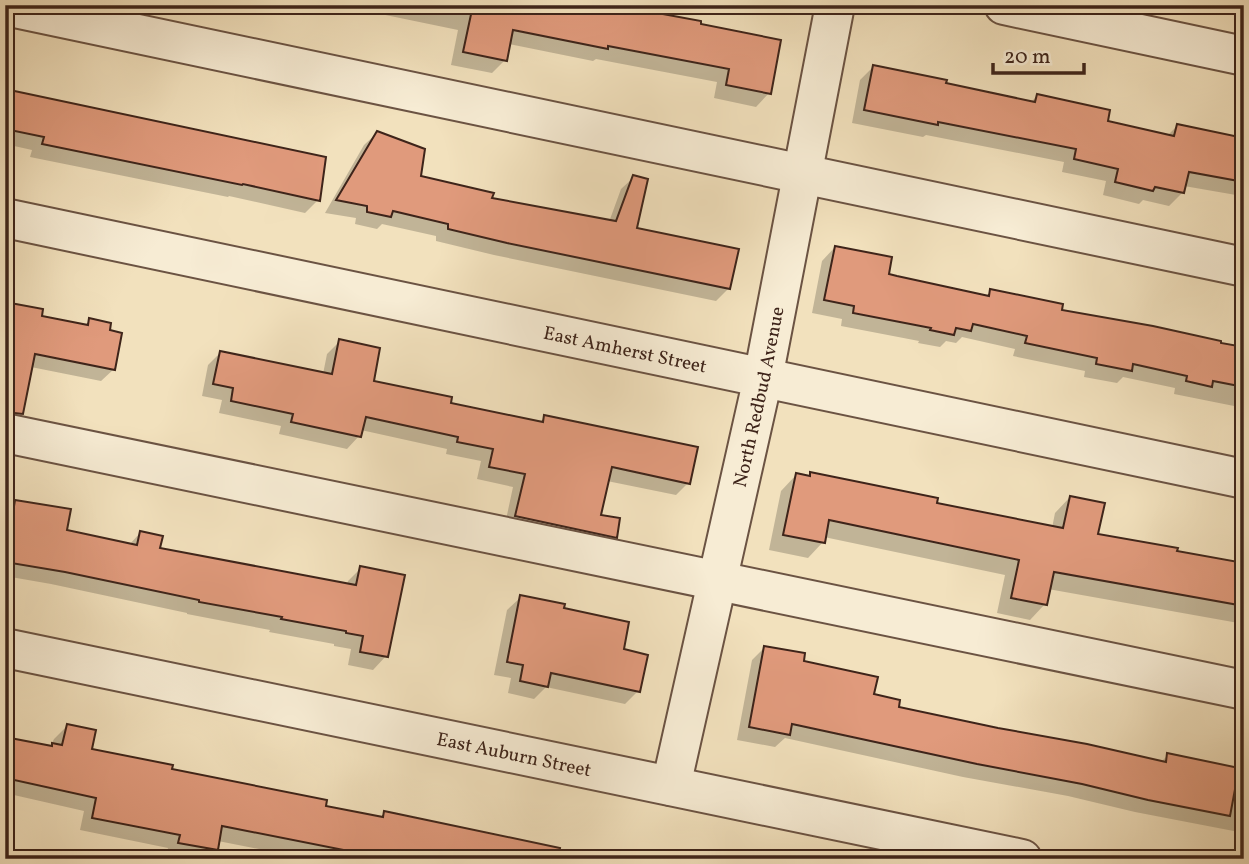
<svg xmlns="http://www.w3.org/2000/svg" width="1249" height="864" font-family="Vollkorn,serif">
  <rect width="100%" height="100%" fill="#f2e1bd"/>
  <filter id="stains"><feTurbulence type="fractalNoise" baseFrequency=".00286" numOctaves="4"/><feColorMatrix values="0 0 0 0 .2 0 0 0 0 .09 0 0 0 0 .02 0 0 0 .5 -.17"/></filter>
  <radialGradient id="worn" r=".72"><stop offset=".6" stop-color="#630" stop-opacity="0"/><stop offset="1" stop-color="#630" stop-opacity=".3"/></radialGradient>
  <path fill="#0003" d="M337,5h249l41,8 3,-3 69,13 70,70 -13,14 -42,-9 3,-16 -121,-23 -3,2 -84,-17 -4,16 -13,13 -41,-8 7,-35z
    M873,67l158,35 6,-6 69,26 61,14 10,-10 67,13v70l-10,-2 2,-12 -52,-9 -2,7 -13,13 -26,-6 -4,4 -36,-9 3,-14 -44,-9 2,-10 -138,-27 -3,2 -71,-14 8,-43z
    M5,91l313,109 -13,13 -76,-17 -1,1 -198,-40 2,-7 -27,-6z
    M377,133l42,44 71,22 119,23 12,-33 13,-12 1,52 94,59 -13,13 -222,-46 -58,-14v-5l-54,-12 -5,5 -22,-5 1,-6 -31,-5 39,-68z
    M835,247l52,28 98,22 6,-6 69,20 184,38v59l-70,-14 1,-6 -52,-11 -6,6 -33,-6 1,-6 -72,-15 2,-7 -53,-12 -6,6 -10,-2 -6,6 -22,-4 1,-2 -78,-15 1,-7 -30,-6 10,-52z
    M40,317l44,9 6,-6 24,49 -13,12 -70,-14 -9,47 -12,12 -5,-1v-13l10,3z
    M340,341l31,41 78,22 90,19 6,-6 143,66 -12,12 -69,-14 -8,35 16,21 -12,12 -99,-20 9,-42 -36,-8 4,-18 -35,-7 1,-5 -86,-19 -2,6 -12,13 -68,-15 2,-8 -62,-13 3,-13 -20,-4 6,-31 12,-12 103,21 4,-20z
    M811,474l124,30 117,24 3,-15 15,-16 26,39 148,29v59l-196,-35 -3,15 -15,16 -33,-7 8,-38 -181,-38 -1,5 -15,16 -39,-8 12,-59 15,-16 11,3z
    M16,502l49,29 64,14 11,-12 18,17 189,35 1,-4 13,-13 25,88 -13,14 -25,-5 3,-16 -17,-3v-2l-65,-12 1,-2 -83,-16v-1l-136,-29 -46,-8v-71l6,1z
    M521,597l41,13 76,81 -13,13 -79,-17 -12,12 -26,-6 3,-15 -17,-3 13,-65z
    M765,647l37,15 94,46 264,55 8,-8 76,16v62l-109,-21 -67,-16 -105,-19 -178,-39 -10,9 -38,-7 15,-80z
    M67,726l23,24 80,20 154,37 56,11 5,-5 225,46h-300l-92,-18 -2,9 -9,9h-24l-17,-4 2,-7 -88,-18 4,-19 -79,-18v-54l45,8 4,-8z"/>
  <path fill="#e09a7c" stroke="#3e241a" stroke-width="2" d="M473,5h122l34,7 1,-4 71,13v3l80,16 -10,54 -45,-9 3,-16 -121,-23v3l-95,-19 -6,31 -44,-9z
    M873,65l74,15 -1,3 89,19 2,-8 73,16 -2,11 66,15 3,-12 67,14v44l-55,-10 -5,21 -29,-6 -2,4 -38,-9 3,-13 -44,-10 2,-10 -138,-27v3l-74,-15z
    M5,89l321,68 -6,44 -77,-17 -1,1 -200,-41 2,-7 -39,-8z
    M377,131l48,18 -4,27 73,17 -2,5 124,23 17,-46 15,4 -11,49 102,21 -9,40 -223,-46 -59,-14v-5l-55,-13 -2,6 -24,-5v-6l-31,-6z
    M835,246l57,11 -3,17 8,2 92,20 1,-7 73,15 -1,6 91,16 68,15v2l23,4v40l-31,-6 -1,6 -26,-6 1,-5 -54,-12 -1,7 -36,-7 1,-6 -72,-15 2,-7 -54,-12 -2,7 -15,-3 -2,7 -24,-5 1,-2 -78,-15 1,-7 -30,-6z
    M5,302l38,7 -1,7 46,9 1,-7 22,5 -1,7 12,3 -7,37 -80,-16 -12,60 -18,-2z
    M339,339l41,9 -6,33 78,16 -1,6 92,19 1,-7 154,32 -8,37 -78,-17 -11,48 19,3 -3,20 -102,-22 10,-42 -36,-7 4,-18 -36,-7 1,-5 -92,-20 -5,20 -70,-15 2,-8 -62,-13 2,-13 -20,-4 7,-33 112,23z
    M810,472l128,26 -1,5 126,25 7,-32 35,7 -7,31 80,14 -1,3 67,12v43l-190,-34 -7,33 -36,-7 8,-38 -190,-40 -4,23 -42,-8 13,-62 14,3z
    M15,500l56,9 -4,21 70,15 3,-14 23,5 -3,12 196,37 4,-19 45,9 -17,82 -28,-5 3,-16 -17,-3v-2l-65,-12 1,-2 -83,-15v-2l-134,-28 -60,-10z
    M520,595l45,9 -1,4 65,14 -5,27 24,6 -8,37 -89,-19 -3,14 -28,-6 3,-16 -16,-3z
    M764,646l41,7 -1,8 74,16 -4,17 26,6 -1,7 99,21 89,16 79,18 1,-9 72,15 -9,48 -82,-16 -66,-16 -105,-20 -185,-40 -2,11 -41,-8z
    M67,724l29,6 -4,19 81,16 -1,4 155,31 -1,6 57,11 1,-6 176,37 -2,11h-169l-167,-33 -4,24 -40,-7 2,-8 -88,-17 4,-20 -91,-20v-41l47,9v-3l10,2z"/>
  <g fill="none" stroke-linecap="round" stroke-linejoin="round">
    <defs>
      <g id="minor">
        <path d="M1004,5l240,51"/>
        <path d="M5,6l1239,261"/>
        <path id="s1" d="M5,218l1239,261"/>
        <path d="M5,433l1239,257"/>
        <path id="s2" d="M5,648l1017,211"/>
        <path id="s3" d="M671,786l92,-408 72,-373"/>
      </g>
    </defs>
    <use href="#minor" stroke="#6b5343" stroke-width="42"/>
    <use href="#minor" stroke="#f7ecd4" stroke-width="38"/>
  </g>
  <g text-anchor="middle" stroke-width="5" stroke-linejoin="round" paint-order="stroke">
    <g font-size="19" fill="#3e241a" stroke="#f7ecd4">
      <text dy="7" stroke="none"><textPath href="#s1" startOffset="634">East Amherst Street</textPath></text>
      <text dy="7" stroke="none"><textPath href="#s3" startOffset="399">North Redbud Avenue</textPath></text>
      <text dy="7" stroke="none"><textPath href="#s2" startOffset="520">East Auburn Street</textPath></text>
    </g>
  </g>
  <rect width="1249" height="864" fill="none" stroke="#f2e1bd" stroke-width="28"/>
  <rect x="7" y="7" width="1235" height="850" fill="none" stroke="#3e241a" stroke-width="3.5"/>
  <rect x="14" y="14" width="1221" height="836" fill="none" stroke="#3e241a" stroke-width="2"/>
  <path d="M993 63v10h91v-10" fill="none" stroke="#3e241a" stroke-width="3.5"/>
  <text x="1004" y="63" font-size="21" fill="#3e241a" stroke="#f7ecd4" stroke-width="5" paint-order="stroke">20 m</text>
  <rect width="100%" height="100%" filter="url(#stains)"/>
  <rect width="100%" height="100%" fill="url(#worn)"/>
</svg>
